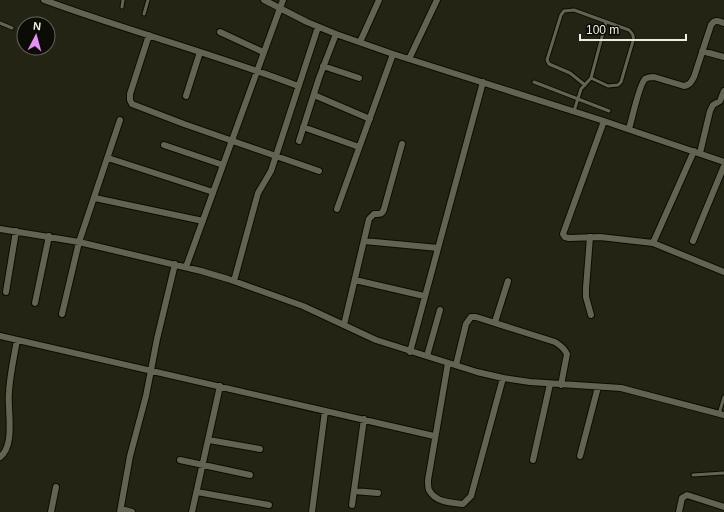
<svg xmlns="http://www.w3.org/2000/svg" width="724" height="512" font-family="Arial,sans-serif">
  <rect width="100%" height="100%" fill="#232413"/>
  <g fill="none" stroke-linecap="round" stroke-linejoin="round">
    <defs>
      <path id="lane" d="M122,7l1,-7
        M144,14l4,-14
        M0,23l12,5
        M534,82l75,29
        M585,85l-15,-12 -21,-9 -2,-4 14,-45 3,-4 10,-1 55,20c4,4 5,6 4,11l-12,41 -3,3 -10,1 -17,-8
        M574,111l7,-22 10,-11 15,-56
        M719,414l5,-17
        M693,475l31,-2"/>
      <path id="street" d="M44,0c84,31 171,54 254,86
        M264,0l43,22 29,12 57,20 211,67 120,41
        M220,32l43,20
        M149,35l-19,59v6l2,4 52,20 135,47
        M360,42l19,-42
        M702,51l22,6
        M409,59l28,-59
        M323,66l36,12
        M314,95l56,24
        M186,96l14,-44
        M604,121l-41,113 2,3 4,1 31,-1 53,6 71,29
        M303,127l56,20
        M629,129c3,-10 10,-44 16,-50 3,-2 5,-2 9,-2l30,9c6,-1 7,-4 10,-9l17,-52c4,-6 7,-4 13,-2
        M299,141l20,-63 17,-44
        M164,145l59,20
        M700,153l10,-42 3,-6 7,-4 4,-10
        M108,158l105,34
        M95,198l108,23
        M337,209l56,-155
        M0,229l79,13 122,29 27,8 75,27 73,34 101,32 26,6 27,4 91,6 103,27
        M590,237l-4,51v9l5,18
        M364,241l74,7
        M693,241l31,-75
        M653,243l41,-92
        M186,267l97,-267
        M355,280l69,16
        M234,281l24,-88 13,-22 47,-144
        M6,292l10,-61
        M35,303l14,-67
        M62,314l17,-72 41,-122
        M495,322l13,-41
        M344,325l25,-106 5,-5c5,0 8,1 10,-5l18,-65
        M0,336l434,100
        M410,352l73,-270
        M427,356l13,-46
        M448,363l-20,117c0,3 0,8 1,10 6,12 22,13 34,14l8,-8 32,-118
        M456,365l10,-41 5,-7h5l79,25c5,3 9,6 12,12l-6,31
        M209,440l51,9
        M580,456l18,-69
        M0,457c16,-12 7,-48 9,-65 1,-17 5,-35 8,-52
        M180,460l70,15
        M533,460l17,-76
        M354,491l24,2
        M197,492l72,13
        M352,505l12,-86
        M121,509l11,3
        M51,512l5,-25
        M120,512l10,-56 16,-60 11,-57 18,-75
        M192,512l28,-126
        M312,512l13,-101
        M679,512l3,-14 5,-3 37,12"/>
    </defs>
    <use href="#lane" stroke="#0c0d01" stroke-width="5"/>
    <use href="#street" stroke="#0c0d01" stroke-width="8"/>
    <use href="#lane" stroke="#626350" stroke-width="3"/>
    <use href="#street" stroke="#626350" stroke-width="6"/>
  </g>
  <g transform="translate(36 36) rotate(6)"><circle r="19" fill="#0c0c06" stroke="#66665e"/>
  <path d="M0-3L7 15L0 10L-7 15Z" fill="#ea8dfd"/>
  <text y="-6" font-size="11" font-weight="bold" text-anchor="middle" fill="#edeee3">N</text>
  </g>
  <path d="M580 34v6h106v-6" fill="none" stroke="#edeee3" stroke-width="2"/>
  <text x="586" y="34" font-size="12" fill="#edeee3" stroke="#0c0c06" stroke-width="3" paint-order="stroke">100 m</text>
</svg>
